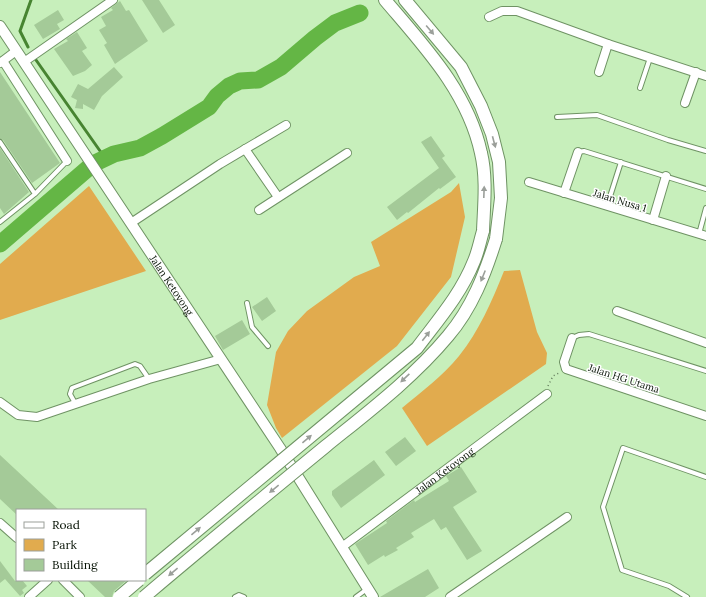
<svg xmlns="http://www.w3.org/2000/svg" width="706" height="597" font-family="Lora,serif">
  <rect width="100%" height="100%" fill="#c7efbb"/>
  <path fill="#e1ab4e" d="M459,183l6,34 -14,60 -54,69 -115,92 -6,-10 -9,-23 9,-53 12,-21 19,-20 47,-34 26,-11 -9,-24 80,-50z
    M89,186l57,85 -146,49v-56z
    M520,270l17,62 10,21 -1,11 -119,82 -25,-38c19,-16 41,-32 57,-52 20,-25 33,-55 45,-85z"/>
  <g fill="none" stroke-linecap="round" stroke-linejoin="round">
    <path stroke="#478431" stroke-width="3" d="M28,47l-8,-16 11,-31
      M36,60l69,98"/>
    <path stroke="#64b645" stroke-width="17" d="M0,244l93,-80 21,-10 26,-6 22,-12 47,-29 8,-11 12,-10 11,-5 18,-1 23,-13 34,-29 20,-15 25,-10"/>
  </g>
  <path fill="#a4ca98" d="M142,0h17l16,25 -12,8z
    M120,1l6,10 3,-1 19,31 -33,23 -11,-19 3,-2 -8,-13 7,-4 -5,-9 12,-7 -2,-2z
    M58,10l6,10 -7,4 3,5 -17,10 -9,-14z
    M77,32l10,16 -5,3 10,14 -7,6 -12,5 -19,-27 14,-8 -2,-2z
    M114,67l9,10 -21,19 -8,14 -11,-6v5l-8,-1 2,-8 -6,-3 7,-13 10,5z
    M0,72l60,91 -28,20 -29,-43 -3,-1z
    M431,136l14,20 -3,2 14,19 -16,12 -1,-1 -31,25 -1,-1 -10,8 -10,-13 52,-39 -18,-26z
    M0,148l29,44 -25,22 -4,-6z
    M267,297l9,14 -14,10 -10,-14z
    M242,320l8,14 -27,16 -8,-14z
    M405,437l11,14 -20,15 -11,-14z
    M0,455l59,55h-42v5l-17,-16z
    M374,460l11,15 -44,33 -9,-13v-4z
    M461,467l16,25 -24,15 29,44 -15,9 -21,-33 -5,3 -7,-11 -23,14 3,4 -18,11 2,2 -13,7 -1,-2 -16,10 -13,-21 32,-21 -1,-2 28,-21 1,2 34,-21 -3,-5z
    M0,561l15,20 7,-1 5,6 -5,4 2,3 -4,3 -15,-17 -5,4z
    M428,569l11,19 -14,9h-45z
    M87,580h40l-13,11 -2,6h-7z"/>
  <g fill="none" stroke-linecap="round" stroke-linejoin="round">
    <defs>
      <path id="service" d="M640,88l10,-30
        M557,117l40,-2 71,25 38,11
        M0,142l35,52
        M578,152l6,-1 122,38
        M607,206l14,-44
        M0,222l35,-28 32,-33
        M699,234l7,-26
        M247,303l5,24 16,19
        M572,338l7,-3 10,-1 117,37
        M75,403l-5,-9 2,-6 63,-24 5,2 9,13
        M235,597l4,-2 5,2
        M356,597l11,-8
        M687,597l-18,-11 -47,-16 -19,-63 20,-59 83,29"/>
      <g id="minor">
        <path d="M489,17l13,-6h15l91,33 98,32"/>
        <path d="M3,61l64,100"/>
        <path d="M24,62l89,-62"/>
        <path d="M0,63l16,-12"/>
        <path d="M599,72l9,-28"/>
        <path d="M685,103l11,-31"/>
        <path d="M245,149l33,48"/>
        <path d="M529,182l177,54"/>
        <path d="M564,193l14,-41"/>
        <path d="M259,210l88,-57"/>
        <path d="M653,220l13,-44"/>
        <path d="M131,223l89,-59 66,-39"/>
        <path d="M617,311l89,32"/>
        <path d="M572,338l-8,24 2,7 140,47"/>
        <path d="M0,402l18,13 19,2 112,-38 72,-20"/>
        <path d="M0,523l17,15"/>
        <path id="s1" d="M342,547l205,-153"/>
        <path d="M63,580l17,17"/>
        <path d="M29,597l19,-17"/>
        <path d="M450,597l117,-80"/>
      </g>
      <g id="tertiary">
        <path id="s2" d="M0,26l280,422 93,149"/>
      </g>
      <path id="secondary" d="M385,0c39,46 83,92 96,153 6,25 3,52 2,78
        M405,0l56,67 20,39 11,28 7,28 2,36 -5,41"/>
    </defs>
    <use href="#service" stroke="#6f9364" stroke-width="6"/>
    <use href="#minor" stroke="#6f9364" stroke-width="10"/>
    <use href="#tertiary" stroke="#6f9364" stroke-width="12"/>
    <use href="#secondary" stroke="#6f9364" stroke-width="14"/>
    <path stroke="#607a5a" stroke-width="1.5" stroke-dasharray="1 3" stroke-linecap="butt" d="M548,386l5,-10 6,-3"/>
    <use href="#service" stroke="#fff" stroke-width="4"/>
    <use href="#minor" stroke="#fff" stroke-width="8"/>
    <use href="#tertiary" stroke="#fff" stroke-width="10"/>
    <use href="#secondary" stroke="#fff" stroke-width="12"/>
    <defs>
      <path id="secondary-bridge" d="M145,574l272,-226c21,-28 44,-54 57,-87 4,-9 6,-20 9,-30
        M119,597l20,-17
        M144,597c60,-51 121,-101 182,-151 42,-34 87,-68 122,-110 24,-28 37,-62 48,-97"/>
    </defs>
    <use href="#secondary-bridge" stroke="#6f9364" stroke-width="14" stroke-linecap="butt"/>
    <use href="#secondary-bridge" stroke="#fff" stroke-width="12"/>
  </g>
  <defs><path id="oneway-solid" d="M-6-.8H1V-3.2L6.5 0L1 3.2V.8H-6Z"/></defs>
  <g fill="#9b9f9a">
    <use href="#oneway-solid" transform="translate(430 30) rotate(50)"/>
    <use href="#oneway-solid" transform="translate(494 142) rotate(75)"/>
    <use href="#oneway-solid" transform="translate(484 192) rotate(-88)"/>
    <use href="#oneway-solid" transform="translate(483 276) rotate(112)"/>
    <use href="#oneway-solid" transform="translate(426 336) rotate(-52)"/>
    <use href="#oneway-solid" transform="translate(405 378) rotate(137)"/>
    <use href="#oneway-solid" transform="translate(307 439) rotate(-40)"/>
    <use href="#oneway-solid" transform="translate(274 489) rotate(141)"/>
    <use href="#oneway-solid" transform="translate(196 531) rotate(-40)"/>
    <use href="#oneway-solid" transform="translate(173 572) rotate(140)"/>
  </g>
  <g text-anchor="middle" stroke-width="3" stroke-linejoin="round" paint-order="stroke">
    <g font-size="10" fill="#041002" stroke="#fff">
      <text transform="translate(620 200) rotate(17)" y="4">Jalan Nusa 1</text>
      <text dy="4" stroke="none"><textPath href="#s2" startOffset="311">Jalan Ketoyong</textPath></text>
      <text transform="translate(624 378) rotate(18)" y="4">Jalan HG Utama</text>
      <text dy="4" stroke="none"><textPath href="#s1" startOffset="128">Jalan Ketoyong</textPath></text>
    </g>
  </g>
  <rect x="16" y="509" width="130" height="72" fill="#ffffff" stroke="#9b9f9a"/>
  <rect x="24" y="522" width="20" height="6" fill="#ffffff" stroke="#9b9f9a"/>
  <text x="52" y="529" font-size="12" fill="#041002">Road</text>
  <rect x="24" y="539" width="20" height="12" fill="#e1ab4e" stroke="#9b9f9a"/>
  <text x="52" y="549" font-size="12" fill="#041002">Park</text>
  <rect x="24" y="559" width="20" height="12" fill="#a4ca98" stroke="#9b9f9a"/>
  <text x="52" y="569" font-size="12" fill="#041002">Building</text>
</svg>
